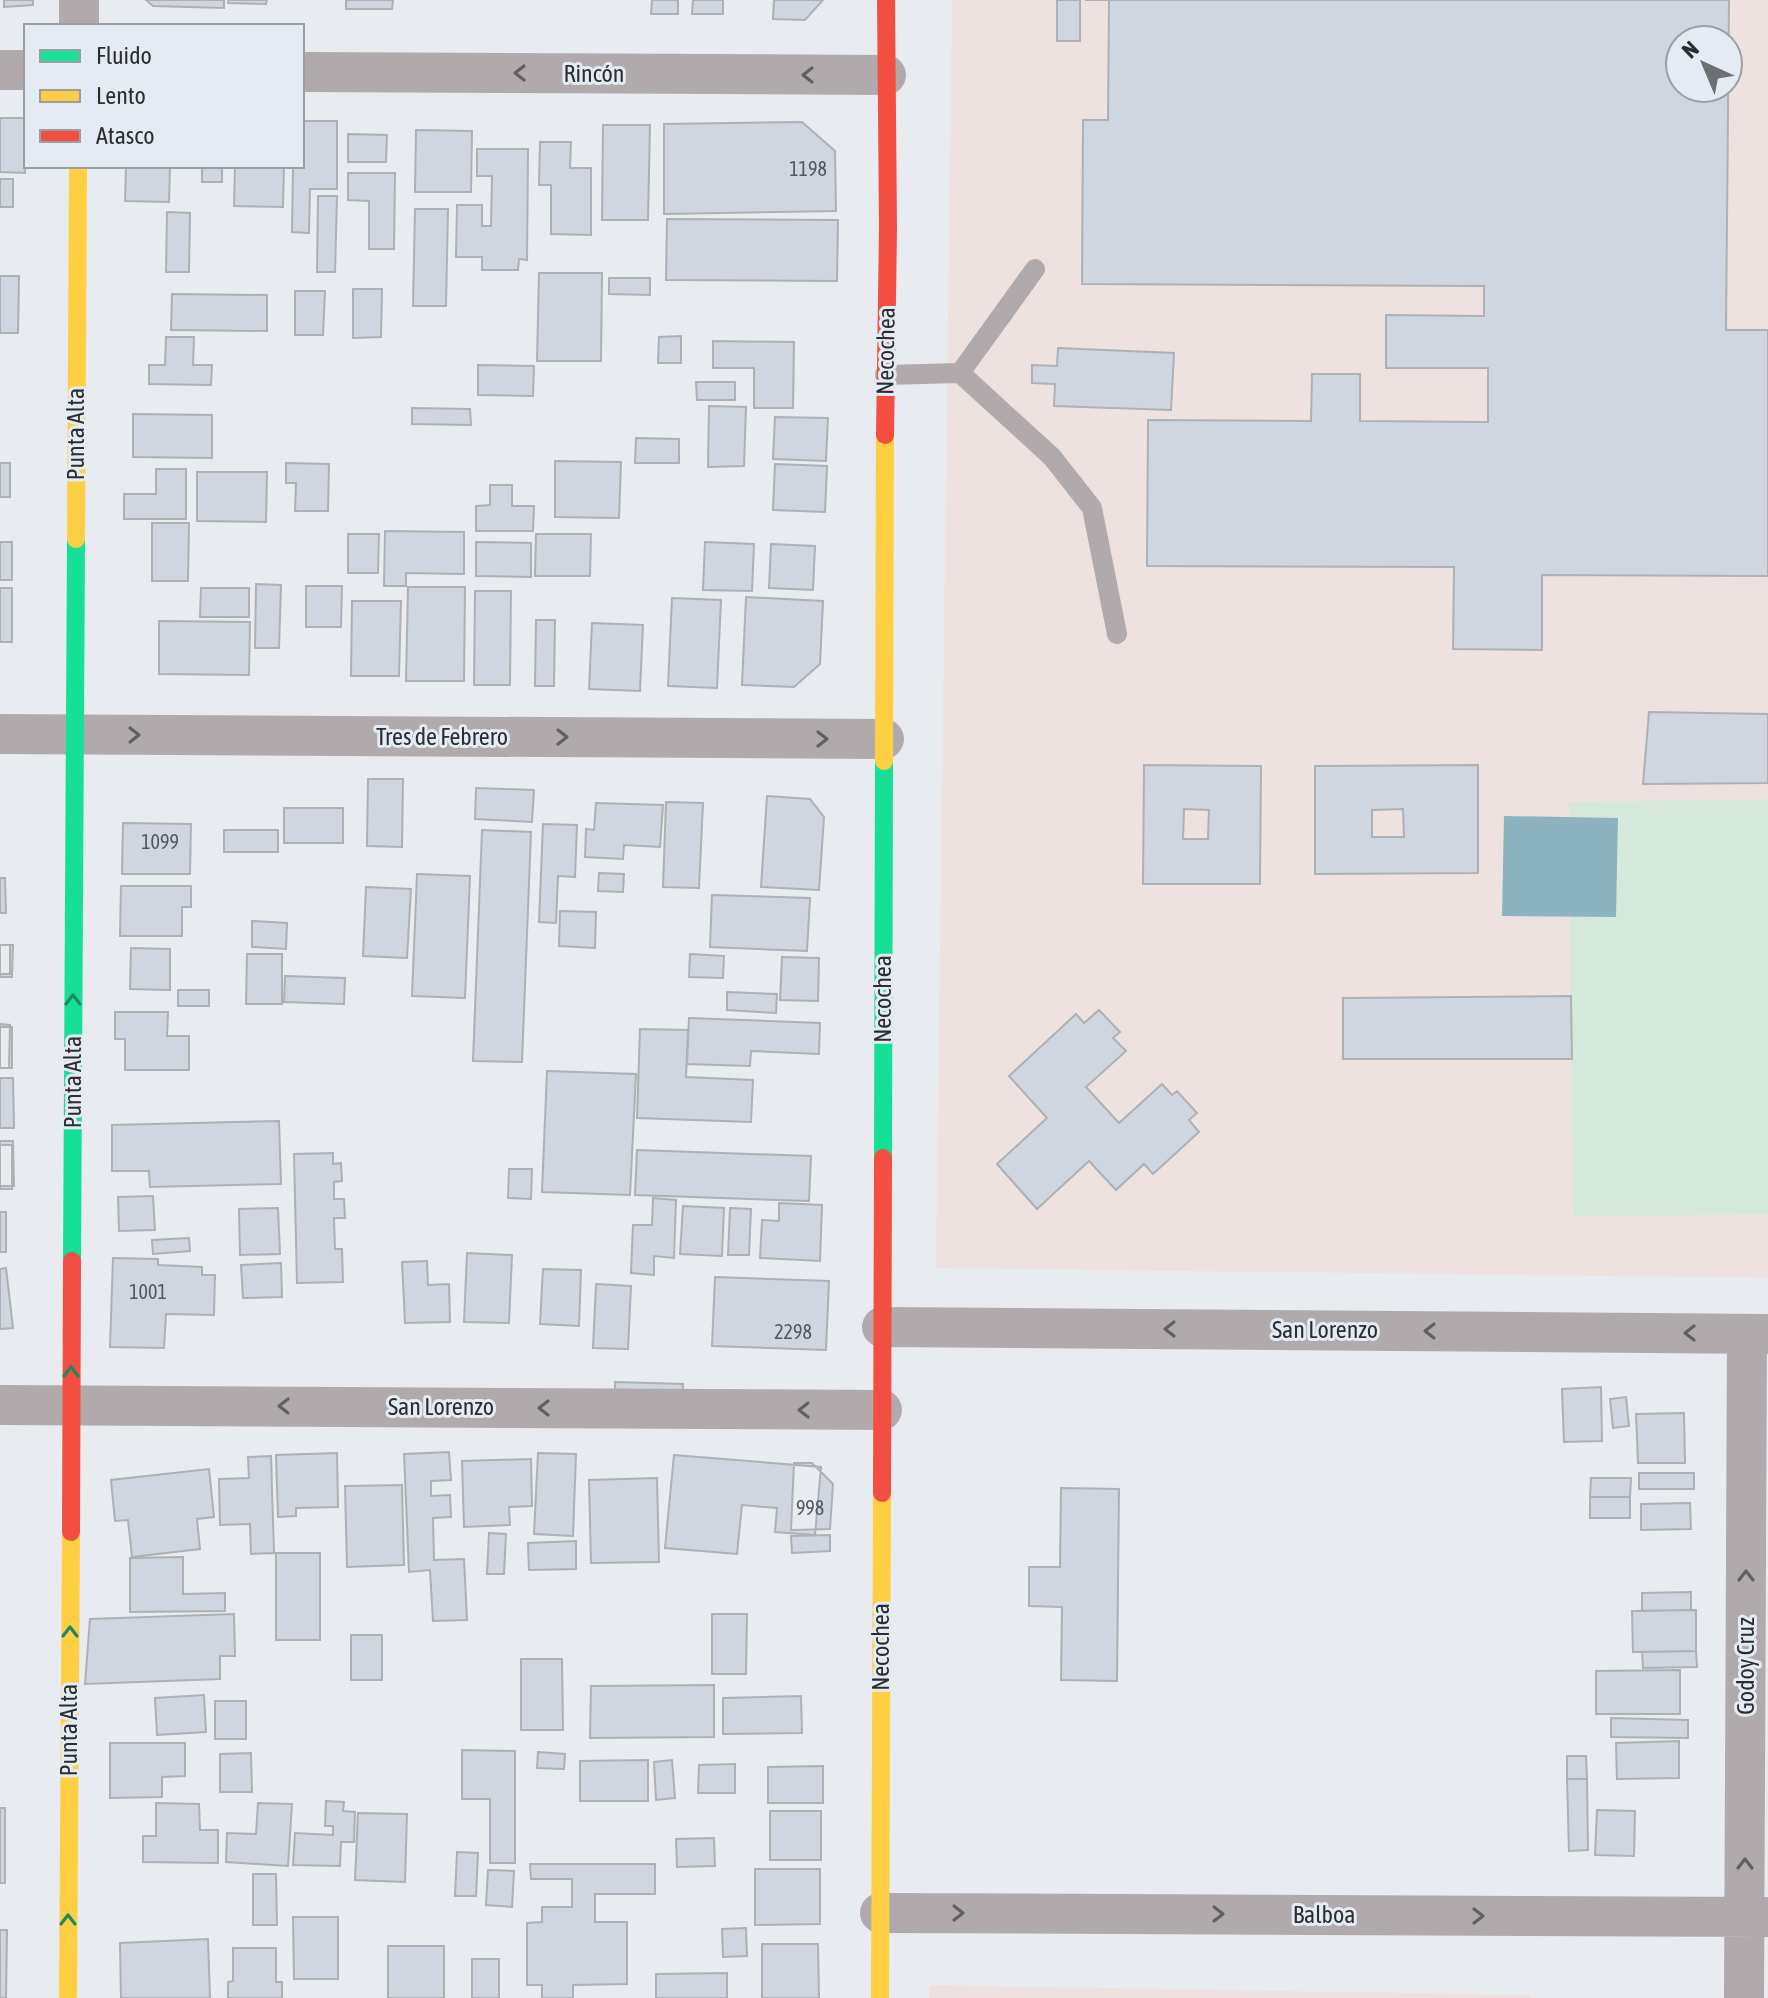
<svg xmlns="http://www.w3.org/2000/svg" width="1768" height="1998" font-family="'Asap Condensed',sans-serif">
  <rect width="100%" height="100%" fill="#e8ebef"/>
  <path fill="#eee2e0" fill-rule="evenodd" d="M952,0h816v1278l-832,-10zM1680,40h48v48h-48z
    M929,1985l602,10v3h-602z"/>
  <path fill="#d5e8dc" d="M1768,799v415l-195,3 -4,-415z"/>
  <path fill="#8cb3bf" d="M1504,816l114,2 -2,99 -114,-1z"/>
  <path fill="#cfd6df" stroke="#aeb0b3" stroke-width="2" fill-rule="evenodd" d="M4,0h29v5l-29,2z
    M146,0h78v8l-71,-2z
    M228,0h39l-1,4 -38,-1z
    M346,0h47l-1,9h-46z
    M652,0h26v14h-27z
    M693,0h30v14h-31z
    M774,0h49l-18,20 -32,-1z
    M1057,0h23v41h-23z
    M1085,0h644l-3,330h42v246l-226,-1v75l-89,-1 1,-82 -307,-1 1,-146 163,1 1,-47h48v47l128,1v-54h-102v-53l98,1v-30l-402,-2 1,-164h25l1,-120zM1680,40h48v48h-48z
    M0,118h26l-1,55 -25,-1z
    M302,121h35v68h-27l-1,44 -17,-1 1,-66h9z
    M802,122l33,29 1,60 -172,3v-90z
    M603,125h47l-2,95h-46z
    M416,130l56,1 -1,61h-56z
    M348,134l39,1 -1,27h-38z
    M540,142h31l-1,26h21v67l-40,-1v-49h-12z
    M477,149h51l-1,111 -8,-1 -1,11h-36v-13h-26l1,-52h25v21h9l1,-50h-15z
    M126,166h44l-1,36 -44,-1z
    M202,166h20v16h-20z
    M235,166h49l-1,41 -49,-1z
    M348,173h47l-1,76h-25v-48l-21,-1z
    M0,179h13v28h-13z
    M318,196h19l-2,76h-18z
    M415,209h33l-2,97h-33z
    M167,212l23,1 -1,59h-23z
    M667,219l171,1 -1,61 -171,-1z
    M539,273h63l-1,88h-64z
    M0,276h19l-1,57h-18z
    M609,278h41v17l-41,-1z
    M353,289h29l-1,48 -28,1z
    M295,291h30l-2,44h-28z
    M172,294l95,1v36l-96,-1z
    M681,336v27h-23l1,-26z
    M166,337h28l-1,28h19l-1,20 -62,-1v-19h16z
    M713,341l81,1 -1,66h-39v-40h-41z
    M1058,348l116,5 -3,57 -117,-4 1,-22 -23,-1v-18l25,1z
    M478,365l56,1 -1,30 -55,-1z
    M696,382h39v18h-38z
    M709,406l37,1 -2,59 -36,1z
    M412,408l58,1 1,16 -59,-1z
    M133,414l79,1v43l-79,-1z
    M775,417l53,1 -2,43 -53,-2z
    M636,438l43,1v24h-44z
    M555,461l66,1 -2,56 -64,-1z
    M0,463h10v34h-10z
    M286,463l43,1 -1,47h-33l1,-28h-10z
    M775,464l52,2 -2,46 -52,-2z
    M156,469h30v50h-62v-25h32z
    M197,472h70l-1,50 -69,-1z
    M490,485h22v21h22l-1,25h-57v-25l14,-1z
    M152,523h37l-1,58h-36z
    M385,531l79,1v42l-58,-1v13h-22z
    M348,534h31l-1,39h-30z
    M536,534h55l-1,42h-55z
    M0,542h12v38h-12z
    M476,542l55,1v34l-55,-1z
    M705,542l49,2 -2,47 -49,-1z
    M771,544l44,2 -2,44 -44,-2z
    M256,584l25,1 -2,63h-24z
    M306,586h36l-1,41h-35z
    M408,587h57l-1,94h-58z
    M0,588h12v54h-12z
    M201,588h48v29h-49z
    M475,591h36l-1,94h-36z
    M746,597l77,4 -3,63 -26,23 -52,-2z
    M672,598l49,2 -4,88 -49,-2z
    M352,601h49l-2,75h-48z
    M536,620h19l-1,66h-19z
    M159,621l91,1 -1,53 -90,-1z
    M592,623l51,2 -3,66 -51,-2z
    M1649,712l119,2v69l-125,1z
    M1144,765l117,1 -1,118h-117zM1184,809l25,1 -1,29h-25z
    M1478,765v108l-163,1v-108zM1403,809l1,28h-32v-27z
    M368,779h35l-1,68 -35,-1z
    M476,788l58,2 -2,32 -57,-3z
    M767,796l43,3 14,18 -5,73 -58,-3z
    M666,802l37,1 -4,85 -36,-1z
    M596,803l67,2 -3,42 -36,-2 -1,14 -38,-2 1,-28 8,1z
    M284,808h59v35h-59z
    M123,823l68,1 -1,50h-68z
    M543,824l34,1 -2,52 -17,-1 -2,47 -17,-1z
    M224,830h54v22h-54z
    M482,830l49,2 -9,230 -49,-1z
    M599,873l25,1 -1,18 -25,-1z
    M417,874l53,2 -5,122 -53,-2z
    M0,878h5l1,35h-6z
    M121,886h70v21h-9v29h-62z
    M366,887l45,2 -4,69 -44,-2z
    M712,895l98,3 -3,53 -97,-4z
    M560,911l36,1 -1,36 -36,-2z
    M252,921l35,2 -1,26 -34,-2z
    M0,945h13l-1,32h-12z
    M0,945h10v29h-10z
    M131,948l39,1v41l-40,-1z
    M247,954h35v50h-36z
    M690,954l34,2 -1,22 -34,-1z
    M782,957l37,1 -1,43 -38,-1z
    M285,976l60,2 -1,26 -60,-2z
    M178,990h31v16h-31z
    M727,992l50,2 -1,19 -49,-3z
    M1571,996l1,63h-229v-61z
    M1099,1010l21,22 -7,6 13,13 -40,36 33,36 43,-39 10,11 5,-4 20,22 -8,7 10,12 -46,42 -9,-10 -28,26 -27,-29 -52,48 -40,-45 50,-46 -38,-42 67,-62 8,9z
    M115,1012h53l-1,24h22v34h-64v-31h-10z
    M689,1018l131,5 -1,31 -68,-3 -1,15 -63,-2z
    M0,1024l10,1 -1,43h-9z
    M0,1027h12v41h-12z
    M640,1029l48,1 -2,47 67,3 -2,42 -114,-4z
    M547,1071l89,3 -6,121 -88,-3z
    M0,1078h13l1,50h-14z
    M279,1121l2,63 -131,3 -1,-16h-37v-46z
    M0,1141h13l1,45h-14z
    M0,1145h12v44h-12z
    M637,1150l174,6 -2,45 -174,-6z
    M333,1153v11l8,-1 1,18 -8,1v17h10l1,19h-11l1,31h7l1,33 -46,1 -3,-129z
    M509,1169h23l-1,30 -23,-1z
    M153,1196l2,34 -36,1 -1,-34z
    M653,1198l23,2 -2,58 -20,-2v19l-23,-2 2,-48h19z
    M779,1203l43,2 -2,56 -60,-3 2,-38 17,1z
    M683,1206l41,2 -2,48 -42,-2z
    M278,1208l2,46 -40,1 -1,-46z
    M730,1208l21,1 -2,46h-21z
    M0,1212h6v40h-6z
    M189,1238l1,13 -37,3 -1,-14z
    M467,1253l45,2 -3,68 -45,-1z
    M113,1258l45,1v6l44,2v8h13l-1,40 -48,-1 -2,34 -54,-1z
    M427,1261l1,24 21,-1 1,38 -45,1 -3,-61z
    M281,1263l1,34 -39,1 -2,-33z
    M6,1268l7,60 -13,1v-60z
    M543,1269l38,1 -2,56 -39,-2z
    M715,1277l114,4 -3,69 -114,-4z
    M596,1284l35,2 -3,63 -35,-1z
    M615,1382l68,2 -1,22 -67,-3z
    M1601,1387l1,54 -38,1 -2,-53z
    M1626,1397l3,29 -16,2 -3,-29z
    M1684,1413l1,50h-47l-2,-49z
    M449,1452l2,28 -20,1v15l19,-1 1,22 -18,1 1,42 30,-1 3,61 -34,1 -3,-51 -21,2 -5,-118z
    M337,1453l1,54 -42,1v8l-18,1 -2,-62z
    M538,1453l38,1 -3,82 -39,-2z
    M674,1455l147,12 -6,68 -40,-3 2,-24 -35,-3 -5,49 -72,-6z
    M271,1456l3,97 -23,1 -1,-30 -30,1 -1,-46 30,-1 -1,-21z
    M531,1459l1,47 -23,1 1,18 -46,2 -2,-66z
    M794,1463h18l21,21 -3,45 -39,1z
    M209,1469l5,48 -17,2 3,30 -68,8 -4,-37 -13,1 -4,-41z
    M1639,1473h55v16h-55z
    M657,1478l2,84 -68,1 -2,-83z
    M1591,1478h40l-1,19h-40z
    M402,1485l2,80 -57,2 -2,-81z
    M1061,1488l58,1 -2,192 -56,-1 1,-73 -33,-1v-39h31z
    M1590,1497h40v21h-40z
    M1690,1503l1,26 -50,1v-26z
    M489,1533l17,1 -2,40h-17z
    M830,1535v16l-38,2 -1,-17z
    M576,1541v28l-47,1 -1,-27z
    M276,1553h44v87h-44z
    M183,1557v37l42,-1v18l-95,1v-54z
    M1691,1592v18l-49,1v-18z
    M1696,1610v41l-63,1 -1,-41z
    M234,1614l1,42h-15v23l-135,5 5,-65z
    M712,1614h35l-1,60h-34z
    M351,1635h31v45h-31z
    M1696,1651l1,16 -54,1 -1,-16z
    M521,1659h41l1,71h-42z
    M1680,1670v44h-84v-43z
    M714,1685v52l-124,1 1,-52z
    M204,1695l2,37 -49,3 -2,-37z
    M801,1696l1,37 -79,1v-36z
    M215,1701h31v38h-31z
    M1611,1718l77,2v18l-77,-1z
    M1679,1741v37l-62,1 -1,-36z
    M110,1743h75v33l-23,1v20l-52,1z
    M462,1750l53,1v112h-25v-64h-28z
    M538,1752l27,2 -1,15 -27,-1z
    M251,1753l1,39h-32v-38z
    M1567,1756h19l1,23h-20z
    M648,1760v41h-68v-40z
    M672,1760l3,38 -19,2 -2,-38z
    M735,1764v29h-37l1,-28z
    M823,1766v37h-55v-36z
    M1567,1779h20l1,71 -19,1z
    M326,1801l18,1 -1,9 12,1 -1,30h-13l-1,24 -47,-1 2,-32 38,2v-9h-8z
    M156,1803l43,1 1,26h18v33l-75,-1v-26h13z
    M258,1803l34,1 -4,62 -62,-4 1,-29 29,1z
    M0,1808h5v75h-5z
    M1597,1810l38,1 -1,45 -39,-1z
    M770,1811h51v49h-51z
    M358,1813l49,1 -2,68 -50,-2z
    M714,1838l1,28 -38,1 -1,-28z
    M457,1852l21,1 -2,43h-21z
    M530,1864h125v30h-60v28h32v62l-54,1v13h-31v-13h-15v-62l15,-1v-15h30v-28h-41z
    M755,1869h65v55l-65,1z
    M488,1870l26,1 -2,36 -26,-2z
    M253,1874h23l1,51h-24z
    M293,1917h45v62h-44z
    M746,1928l1,28 -24,1 -1,-28z
    M0,1930h7l-1,68h-6z
    M208,1939l2,59h-89l-1,-55z
    M762,1944h56l1,54h-57z
    M388,1946h56v52h-56z
    M233,1948h43v34h6v16h-54v-16l5,-1z
    M472,1959h27v39h-27z
    M727,1973v25h-71v-24z"/>
  <g fill="none" stroke-linecap="round" stroke-linejoin="round">
    <path stroke="#b0aaac" stroke-width="20" d="M960,373l92,84 40,51 25,126
      M885,375l75,-2 75,-104"/>
    <path stroke="#b0aaac" stroke-width="40" d="M79,26v-26
      M0,70h26
      M302,72l584,3
      M0,734l884,5
      M882,1327l886,7
      M0,1405l882,5
      M880,1913l888,4
      M1744,1998l3,-664"/>
    <path stroke="#16e098" stroke-width="18" d="M883,1158l1,-397
      M72,1261l4,-722"/>
    <path stroke="#ffcf43" stroke-width="18" d="M76,539l2,-373
      M884,761l1,-326
      M68,1998l3,-466
      M880,1998l2,-505"/>
    <path stroke="#f24e42" stroke-width="18" d="M885,435l3,-207 -2,-228
      M882,1493l1,-335
      M71,1532l1,-271"/>
  </g>
  <defs><path id="oneway-chevron" d="M-2-3.5L2.5 0L-2 3.5" fill="none" stroke-width="1.6" stroke-linecap="round" stroke-linejoin="round" transform="scale(2)"/></defs>
  <g stroke="#605f62">
    <use href="#oneway-chevron" transform="translate(520 73) rotate(-180)"/>
    <use href="#oneway-chevron" transform="translate(808 75) rotate(-180)"/>
    <use href="#oneway-chevron" transform="translate(134 735)"/>
    <use href="#oneway-chevron" transform="translate(562 737)"/>
    <use href="#oneway-chevron" transform="translate(822 739)"/>
    <use href="#oneway-chevron" transform="translate(1170 1329) rotate(-180)"/>
    <use href="#oneway-chevron" transform="translate(1430 1331) rotate(-180)"/>
    <use href="#oneway-chevron" transform="translate(1690 1333) rotate(-180)"/>
    <use href="#oneway-chevron" transform="translate(284 1406) rotate(-180)"/>
    <use href="#oneway-chevron" transform="translate(544 1408) rotate(-180)"/>
    <use href="#oneway-chevron" transform="translate(804 1410) rotate(-180)"/>
    <use href="#oneway-chevron" transform="translate(1746 1576) rotate(-90)"/>
    <use href="#oneway-chevron" transform="translate(1745 1864) rotate(-90)"/>
    <use href="#oneway-chevron" transform="translate(958 1913)"/>
    <use href="#oneway-chevron" transform="translate(1218 1914)"/>
    <use href="#oneway-chevron" transform="translate(1478 1916)"/>
  </g>
  <g stroke="#208664">
    <use href="#oneway-chevron" transform="translate(73 1000) rotate(-90)"/>
    <use href="#oneway-chevron" transform="translate(71 1372) rotate(-90)"/>
    <use href="#oneway-chevron" transform="translate(70 1632) rotate(-90)"/>
    <use href="#oneway-chevron" transform="translate(68 1920) rotate(-90)"/>
  </g>
  <g text-anchor="middle" stroke-width="6" stroke-linejoin="round" paint-order="stroke">
    <g font-size="20" fill="#54575c">
      <text x="808" y="176">1198</text>
      <text x="160" y="849">1099</text>
      <text x="148" y="1299">1001</text>
      <text x="793" y="1339">2298</text>
      <text x="810" y="1515">998</text>
    </g>
    <g font-size="24" fill="#2b2d30" stroke="#e5ebf2">
      <text x="594" y="82">Rincón</text>
      <text transform="translate(886 351) rotate(-89)" y="8">Necochea</text>
      <text transform="translate(76 434) rotate(-90)" y="8">Punta Alta</text>
      <text x="442" y="745">Tres de Febrero</text>
      <text transform="translate(883 999) rotate(-90)" y="8">Necochea</text>
      <text transform="translate(73 1082) rotate(-90)" y="8">Punta Alta</text>
      <text x="1325" y="1338">San Lorenzo</text>
      <text x="441" y="1415">San Lorenzo</text>
      <text transform="translate(881 1647) rotate(-90)" y="8">Necochea</text>
      <text transform="translate(1746 1666) rotate(-90)" y="8">Godoy Cruz</text>
      <text transform="translate(69 1730) rotate(-90)" y="8">Punta Alta</text>
      <text x="1324" y="1923">Balboa</text>
    </g>
  </g>
  <rect x="24" y="24" width="280" height="144" fill="#e5ebf2" stroke="#9b9fa4" stroke-width="2"/>
  <rect x="40" y="50" width="40" height="12" fill="#16e098" stroke="#9b9fa4" stroke-width="2"/>
  <text x="96" y="64" font-size="24" fill="#2b2d30">Fluido</text>
  <rect x="40" y="90" width="40" height="12" fill="#ffcf43" stroke="#9b9fa4" stroke-width="2"/>
  <text x="96" y="104" font-size="24" fill="#2b2d30">Lento</text>
  <rect x="40" y="130" width="40" height="12" fill="#f24e42" stroke="#9b9fa4" stroke-width="2"/>
  <text x="96" y="144" font-size="24" fill="#2b2d30">Atasco</text>
  <g transform="translate(1704 64) rotate(316)"><circle r="38" fill="#e5ebf2" stroke="#9b9fa4" stroke-width="2"/>
  <path d="M0-6L14 30L0 20L-14 30Z" fill="#6d7073"/>
  <text y="-12" font-size="22" font-weight="bold" text-anchor="middle" fill="#2b2d30">N</text>
  </g>
</svg>
